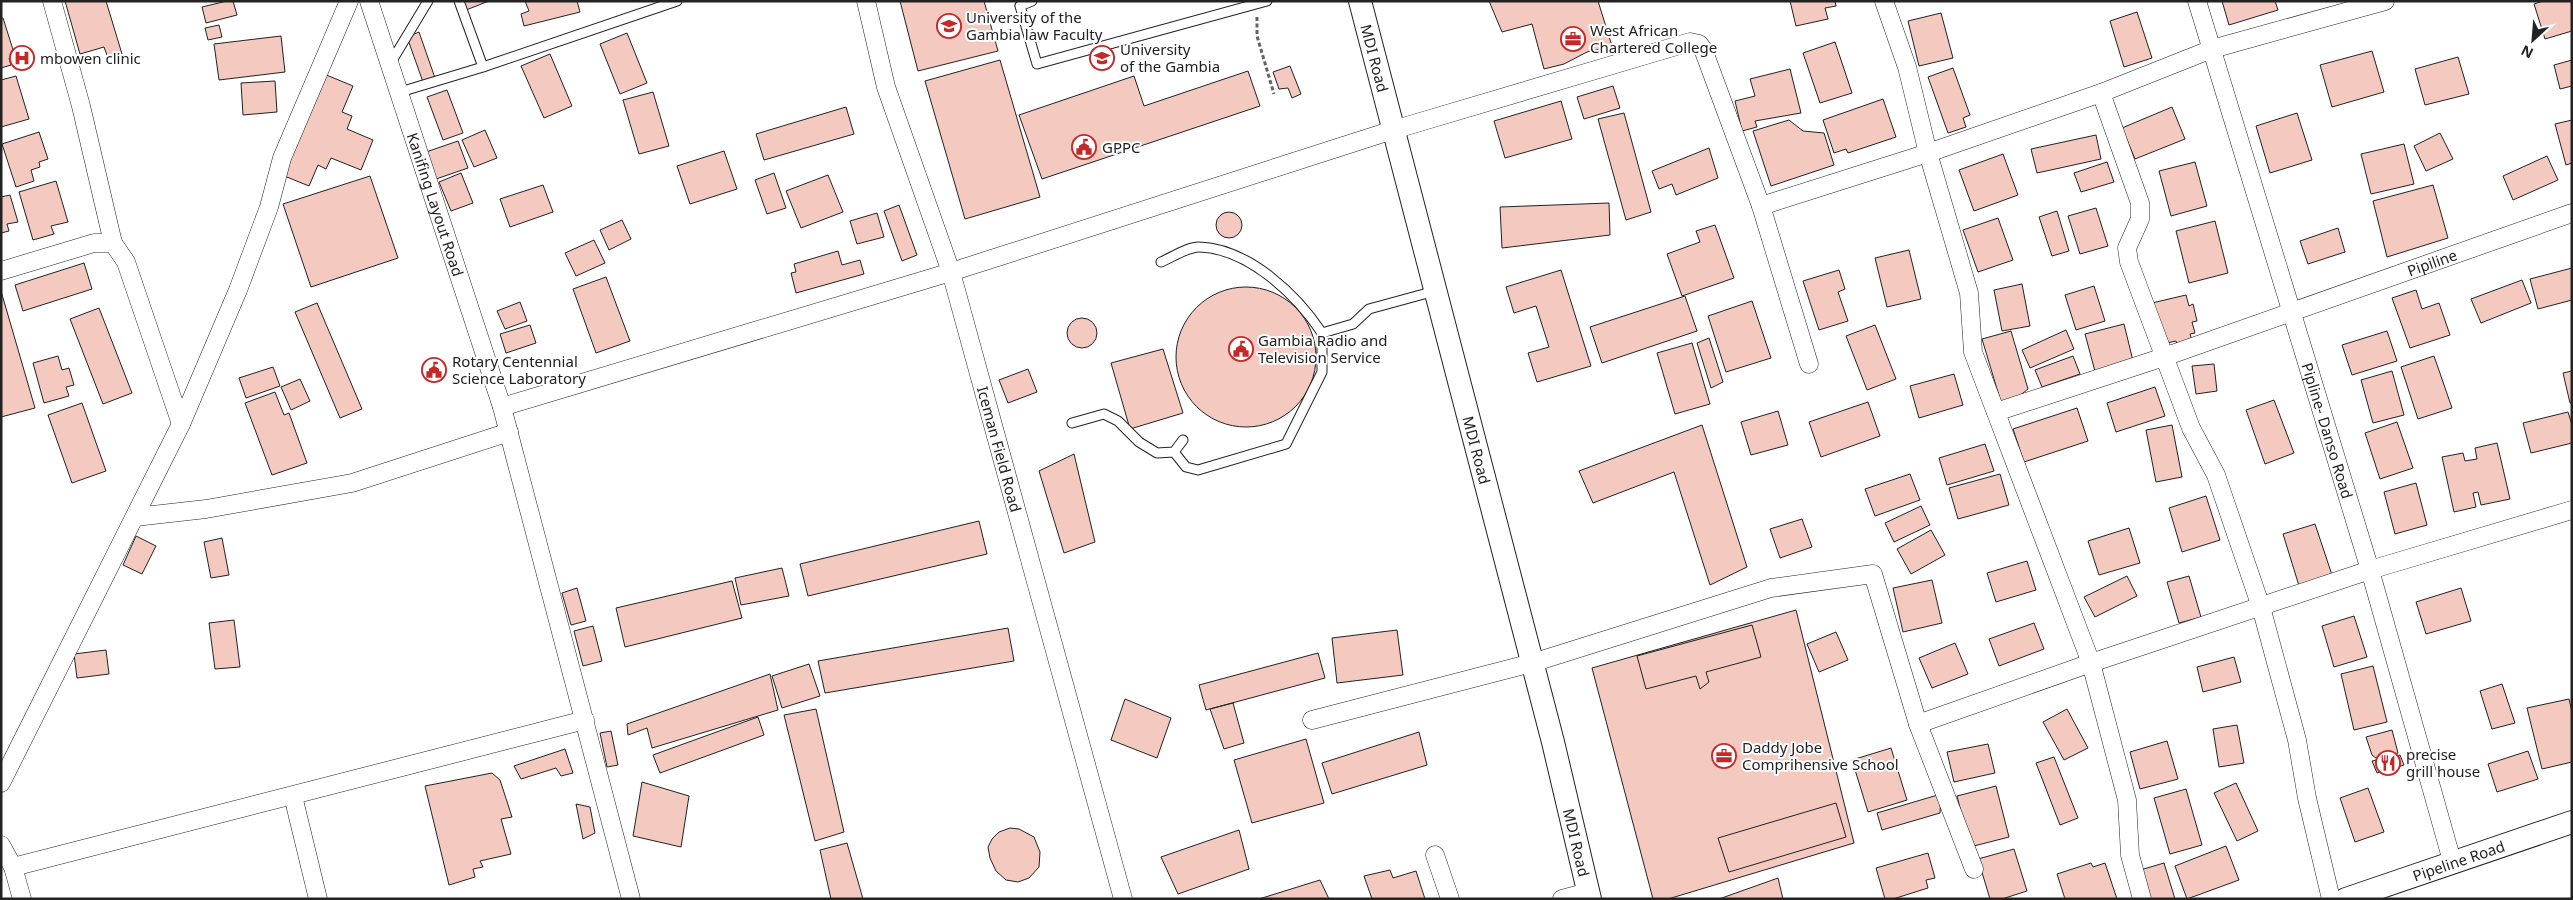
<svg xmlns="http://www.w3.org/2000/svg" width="2573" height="900" viewBox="0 0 2573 900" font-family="'Noto Sans',sans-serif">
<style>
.building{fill:#f3c9c0;stroke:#222}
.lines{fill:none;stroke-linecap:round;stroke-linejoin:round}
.service-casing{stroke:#222;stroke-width:11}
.minor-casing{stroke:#222;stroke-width:19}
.tertiary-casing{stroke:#222;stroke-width:24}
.path{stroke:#646464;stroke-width:3;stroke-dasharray:4 2.5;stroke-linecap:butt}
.service{stroke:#fff;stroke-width:9}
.minor{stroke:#fff;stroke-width:18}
.tertiary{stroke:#fff;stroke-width:22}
.labels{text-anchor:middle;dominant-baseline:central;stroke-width:4;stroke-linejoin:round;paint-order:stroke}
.poi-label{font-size:15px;fill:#222;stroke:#fff;text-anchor:start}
.street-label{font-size:15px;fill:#222;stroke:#fff}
</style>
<rect width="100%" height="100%" fill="#fff"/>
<path class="building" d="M65,1H106L122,54L108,58L104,47L80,54Z
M227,1H233L237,15L206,23L202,7Z
M463,1H489L466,10Z
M525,1H577L580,12L524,26L521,14L529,11Z
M900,1H984L998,51L918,71Z
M1489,1H1598L1612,46L1587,52L1564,64L1544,69L1532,24L1502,32Z
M1790,1H1835L1836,6L1825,8L1828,19L1796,26Z
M2222,1H2275L2278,10L2229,25Z
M2543,1H2572V31L2545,39L2534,4Z
M2137,12L2152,58L2124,67L2110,21Z
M1941,13L1953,58L1919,66L1908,21Z
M1,18H3L15,56L9,58L11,65L1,68Z
M219,25L222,37L208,40L205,28Z
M419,32L435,78L423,82L407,37Z
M627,33L647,83L620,94L600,44Z
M281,36L285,72L219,80L214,44Z
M1835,42L1852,93L1820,103L1803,53Z
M2372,51L2384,92L2332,107L2320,65Z
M550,54L572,106L544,118L521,66Z
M2458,57L2469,94L2425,105L2415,69Z
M1000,60L1040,197L965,219L925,81Z
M2572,60V86L2560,89L2554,65Z
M1290,66L1301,94L1292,98L1288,88L1279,89L1273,72Z
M1953,68L1970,115L1963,118L1966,127L1948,133L1928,77Z
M1790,69L1801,113L1755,121L1757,127L1742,131L1735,101L1755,96L1750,79Z
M1248,71L1260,106L1042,179L1019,115L1134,76L1144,106Z
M324,74L353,86L342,112L352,116L347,129L373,140L361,170L331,158L326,169L318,165L309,186L282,175Z
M16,76L29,119L1,127V80Z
M275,81L277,112L243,115L241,83Z
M1613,86L1620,108L1584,119L1577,97Z
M447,90L463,133L443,140L427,97Z
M653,92L669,146L639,154L623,100Z
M1883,99L1896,137L1848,153L1846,149L1834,153L1823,120Z
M1561,101L1572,139L1505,158L1494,121Z
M846,107L854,134L764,160L756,134Z
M2172,107L2185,139L2135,159L2122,128Z
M1624,113L1651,212L1626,220L1598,119Z
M2297,113L2312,160L2270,173L2256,126Z
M1789,120L1803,131L1824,133L1834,165L1771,186L1753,131Z
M2572,120V163L2566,165L2555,124Z
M485,130L497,158L474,167L462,140Z
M39,132L48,159L39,162L40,167L31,170L34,181L16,187L2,144Z
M2440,133L2453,159L2426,171L2414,146Z
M2096,135L2101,159L2037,173L2031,149Z
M458,141L468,168L436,179L426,152Z
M2404,144L2414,184L2371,194L2361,154Z
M1709,148L1718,178L1676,195L1672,184L1659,189L1652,171Z
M724,151L737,189L690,204L677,166Z
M2003,154L2018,195L1974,211L1959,170Z
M2547,156L2558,180L2513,200L2503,176Z
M2107,162L2114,182L2081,192L2074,173Z
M2195,162L2207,206L2171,216L2159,171Z
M461,173L473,203L451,211L439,182Z
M774,173L786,208L767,214L755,180Z
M828,175L843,212L801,228L786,191Z
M370,176L398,258L311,287L283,204Z
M56,181L68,222L51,226L54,234L33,240L19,192Z
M543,185L553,212L510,227L500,199Z
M2433,185L2448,238L2387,257L2373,201Z
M10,195L18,222L7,224L9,231L1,233V197Z
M1609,203L1610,235L1502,248L1500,207Z
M899,205L917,255L902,261L884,211Z
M2096,208L2108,246L2080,254L2068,216Z
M2057,211L2069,251L2052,256L2039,217Z
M1216 225a13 13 0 1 1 26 0a13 13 0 1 1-26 0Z
M877,213L884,237L857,244L850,221Z
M1998,218L2013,260L1978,272L1963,230Z
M622,220L631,239L609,250L600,230Z
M2215,221L2228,273L2189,283L2176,231Z
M1715,225L1734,278L1682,296L1667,254L1700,242L1696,231Z
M2338,228L2345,252L2308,264L2300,241Z
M594,240L605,263L576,276L565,253Z
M1909,250L1921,299L1887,307L1875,258Z
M838,251L842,265L860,260L864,274L796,293L791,273L796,272L794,264Z
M84,263L92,289L23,311L15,285Z
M2572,268V300L2538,309L2530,279Z
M1561,270L1591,366L1537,382L1528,353L1549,347L1536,306L1514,313L1506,287Z
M1839,270L1845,289L1838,292L1848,321L1819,330L1803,281Z
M606,277L630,341L596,353L573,289Z
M2522,280L2531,303L2481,323L2471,299Z
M2022,284L2030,326L2002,331L1994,290Z
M2094,286L2105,321L2076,330L2065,295Z
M1176 357a70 70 0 1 1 140 0a70 70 0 1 1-140 0Z
M2416,290L2422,309L2439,303L2450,335L2410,348L2392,298Z
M1,291L35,408L1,417Z
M2186,295L2189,306L2193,304L2197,321L2192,322L2195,333L2190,334L2193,343L2178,347L2176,341L2162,344L2152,303Z
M1685,296L1697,331L1602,363L1590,327Z
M1752,301L1771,358L1726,372L1708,316Z
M520,302L527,321L505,329L497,311Z
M317,303L362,409L340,418L295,312Z
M99,308L132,393L103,404L70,319Z
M1067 333a15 15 0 1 1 30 0a15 15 0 1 1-30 0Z
M2124,324L2134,365L2096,375L2085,334Z
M530,325L536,343L506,353L500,334Z
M1875,325L1896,379L1867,390L1846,336Z
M2066,330L2074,349L2030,368L2022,350Z
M2011,331L2028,389L2003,409L1982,339Z
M2387,331L2397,361L2352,375L2342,345Z
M1709,338L1723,382L1711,388L1697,343Z
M1692,343L1710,404L1675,414L1657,353Z
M1163,349L1183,413L1130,429L1111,363Z
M58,356L62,370L69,368L74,385L66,387L69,396L44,403L33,363Z
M2073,356L2080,374L2042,387L2035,370Z
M2434,356L2452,408L2418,419L2401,367Z
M2214,364L2217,391L2196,394L2192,366Z
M273,367L280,386L246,398L239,378Z
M1028,369L1037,392L1008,403L999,380Z
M2392,371L2404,415L2373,423L2361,380Z
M2572,371V403H2570L2563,373Z
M1954,374L1963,405L1919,418L1910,386Z
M300,379L310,401L291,410L281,387Z
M2155,387L2165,416L2116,432L2107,403Z
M275,392L284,415L289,413L307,463L272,475L245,403Z
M2274,400L2294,453L2265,464L2246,410Z
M1868,402L1880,436L1821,457L1809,422Z
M82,403L106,471L72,483L48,415Z
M2077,408L2088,441L2024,462L2013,429Z
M1778,411L1788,445L1751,455L1741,422Z
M2568,412L2572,425V443L2531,453L2523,423Z
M2397,422L2413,468L2380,479L2365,433Z
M1702,425L1747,567L1710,585L1674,472L1593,503L1579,471Z
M2172,425L2182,477L2156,482L2146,430Z
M2497,443L2510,499L2481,505L2478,492L2473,493L2476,507L2454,512L2442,457L2463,453L2465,461L2477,459L2475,448Z
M1985,444L1994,471L1947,485L1939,458Z
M1074,454L1095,542L1064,553L1039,471Z
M1910,474L1920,500L1875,516L1865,489Z
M2000,474L2009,505L1958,519L1949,488Z
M2416,483L2427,525L2395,534L2384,492Z
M2206,496L2220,540L2182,552L2169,508Z
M1921,506L1930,525L1894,542L1885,523Z
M1802,519L1812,547L1780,558L1770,529Z
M979,521L987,554L808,596L800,564Z
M2315,524L2333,578L2300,589L2283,534Z
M2129,528L2140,563L2099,575L2088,541Z
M1931,530L1945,555L1911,574L1897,549Z
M136,536L156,546L142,574L123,565Z
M222,538L229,575L211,578L204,542Z
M2027,561L2036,590L1996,602L1987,573Z
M782,568L789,596L741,605L735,578Z
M2127,576L2137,596L2095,617L2084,597Z
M2189,576L2201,617L2179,623L2167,582Z
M1932,580L1942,623L1903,632L1893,588Z
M732,581L742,618L625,647L616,608Z
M577,588L586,621L571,625L562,593Z
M2461,588L2471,621L2426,634L2416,602Z
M1796,610L1854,843L1668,899H1653L1592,668Z
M2354,616L2367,657L2334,667L2322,626Z
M234,620L240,667L215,669L209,623Z
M2034,623L2044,649L1999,666L1989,639Z
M1752,625L1761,657L1706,672L1709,682L1700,689L1696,676L1646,689L1637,656Z
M593,626L602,661L583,666L574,631Z
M1008,628L1014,661L825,693L818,661Z
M1397,630L1403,675L1337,683L1332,638Z
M1836,632L1848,660L1819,672L1807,644Z
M1955,643L1968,674L1932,688L1919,658Z
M106,650L109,674L77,678L74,654Z
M1318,653L1325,678L1206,710L1199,685Z
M2234,657L2241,682L2203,692L2197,667Z
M809,664L820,696L782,708L772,676Z
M2373,666L2387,722L2354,730L2341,674Z
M770,674L778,710L652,748L647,728L628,735L627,724Z
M2502,684L2515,723L2492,729L2480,691Z
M1125,699L1171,718L1157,758L1111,740Z
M2569,699L2572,712V762L2542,769L2527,708Z
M1233,703L1244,743L1224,749L1210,709Z
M816,709L844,832L815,841L784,715Z
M2067,709L2088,748L2064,760L2043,722Z
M758,717L764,735L660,773L653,755Z
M2237,725L2244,763L2219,767L2213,729Z
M2392,730L2398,753L2384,758H2376L2372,755L2366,737Z
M611,731L618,765L607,767L600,733Z
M1419,732L1427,765L1332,794L1322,763Z
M1306,739L1324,803L1252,823L1234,760Z
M2167,741L2178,779L2140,789L2130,752Z
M1988,744L1995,773L1954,782L1947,752Z
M1891,748L1907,800L1868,812L1852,760Z
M565,749L573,773L561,776L556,768L521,779L514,766Z
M2528,751L2538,779L2497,792L2488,764Z
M2400,755L2404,765L2377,773L2372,761Z
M2054,757L2078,818L2060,825L2036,763Z
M492,773L500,780L512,817L501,819L511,854L480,861L483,867L473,869L475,877L449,885L425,786Z
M642,782L689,796L681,847L633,836Z
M2236,783L2258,831L2237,841L2214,793Z
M1996,786L2009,837L1970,847L1957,796Z
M2368,788L2384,832L2355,842L2340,798Z
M2186,789L2202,845L2170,854L2154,798Z
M1941,794L1940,813L1882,830L1877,813Z
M1836,803L1846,837L1729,872L1718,838Z
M576,804L590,807L595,833L583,839Z
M1010,828L1019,829L1034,837L1040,852L1039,867L1029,878L1018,882L1006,880L996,871L990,858L988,847L992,839L999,832Z
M1239,830L1249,869L1178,894L1161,857Z
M847,843L863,899H831L820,850Z
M2226,846L2239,880L2187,899L2175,866Z
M2014,849L2027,891L2002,899H1990L1978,859Z
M1928,853L1935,878L1926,880L1928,888L1893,899H1885L1876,868Z
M2091,863L2093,867L2105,863L2117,899H2065L2057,874Z
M2164,863L2175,899H2146L2137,871Z
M1390,870L1393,878L1416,871L1425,899H1372L1364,876Z
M1778,878L1783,899H1719Z
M1320,880L1329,899H1259Z"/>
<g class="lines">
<defs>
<path id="service" d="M459,1L483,67
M1032,1L1020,6L1037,64L1267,1
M390,64L428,1
M400,92L483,67L677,1
M1161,262C1171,258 1189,246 1200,247C1249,249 1297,295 1322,333L1353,324L1369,309L1435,291
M1072,423L1104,414L1118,421L1139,442L1157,453L1174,452L1183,440
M1174,452L1186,467L1198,470L1286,444L1322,372V333"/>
<g id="minor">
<path d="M52,1L81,106L113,243"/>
<path id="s1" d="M369,1L502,407L631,899"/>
<path id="s2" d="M866,1L886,87L951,272L1123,899"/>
<path d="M1884,1L1907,67L1928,153L1969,293L1973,352L2091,663L2127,800L2130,855L2142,899"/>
<path id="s3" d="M2197,1L2370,570L2452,861"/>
<path d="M2101,93L2140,203V219L2127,248L2129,262L2191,428L2216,475L2261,607L2297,740L2307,798L2331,899"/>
<path d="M1761,206L1928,153L2101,93L2212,49L2385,1"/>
<path d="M1,271L94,243H113L126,262L181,424"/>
<path d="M502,407L951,272L1393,130L1690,42L1699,44L1703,49L1761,206L1809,364"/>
<path id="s4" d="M1996,412L2164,357L2572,213"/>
<path d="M135,517L206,509L352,483L509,432"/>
<path d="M1312,720L1532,663L1771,588L1873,574L1918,724L1974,869"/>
<path d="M1918,724L2091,663L2370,570L2572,510"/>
<path d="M1,783L181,424L238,290L269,207L282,158L349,1"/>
<path d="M293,796L318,899"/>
<path d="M1,845L13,867L22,899"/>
<path d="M1435,855L1450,899"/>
<path d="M13,867L585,720"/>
<path d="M1562,899L1588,892"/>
</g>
<g id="tertiary">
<path id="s5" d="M1360,1L1553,742L1590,899"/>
<path id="s6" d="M2346,899L2572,822"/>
</g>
</defs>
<use href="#service" class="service-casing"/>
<use href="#minor" class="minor-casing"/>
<use href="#tertiary" class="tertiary-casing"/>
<path class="path" d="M1257,17V36L1274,94"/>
<use href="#service" class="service"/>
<use href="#minor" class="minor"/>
<use href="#tertiary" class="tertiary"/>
</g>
<defs>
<symbol id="university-ring" viewBox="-11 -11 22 22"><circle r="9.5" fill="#fff" stroke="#c62828" stroke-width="1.5"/><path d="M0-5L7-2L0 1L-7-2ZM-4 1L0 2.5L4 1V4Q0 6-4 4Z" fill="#c62828"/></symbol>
<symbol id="office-ring" viewBox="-11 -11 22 22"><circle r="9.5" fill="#fff" stroke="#c62828" stroke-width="1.5"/><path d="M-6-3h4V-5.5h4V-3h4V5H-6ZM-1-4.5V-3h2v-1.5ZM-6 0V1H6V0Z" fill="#c62828"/></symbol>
<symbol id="hospital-ring" viewBox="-11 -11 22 22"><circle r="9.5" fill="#fff" stroke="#c62828" stroke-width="1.5"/><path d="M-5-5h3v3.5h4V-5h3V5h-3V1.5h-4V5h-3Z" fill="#c62828"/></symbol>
<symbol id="civic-ring" viewBox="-11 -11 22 22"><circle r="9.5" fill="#fff" stroke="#c62828" stroke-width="1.5"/><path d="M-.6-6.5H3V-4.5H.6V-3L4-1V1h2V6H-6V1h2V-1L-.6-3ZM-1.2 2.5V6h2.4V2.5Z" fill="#c62828"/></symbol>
<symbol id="restaurant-ring" viewBox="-11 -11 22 22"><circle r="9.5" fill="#fff" stroke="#c62828" stroke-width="1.5"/><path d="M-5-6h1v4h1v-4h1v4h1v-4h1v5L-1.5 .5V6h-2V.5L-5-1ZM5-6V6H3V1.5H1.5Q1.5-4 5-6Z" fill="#c62828"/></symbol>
</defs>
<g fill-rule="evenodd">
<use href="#university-ring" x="935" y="12" width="28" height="28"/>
<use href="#office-ring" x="1559" y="25" width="28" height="28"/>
<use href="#hospital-ring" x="8" y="44" width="28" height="28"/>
<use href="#university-ring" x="1088" y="44" width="28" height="28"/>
<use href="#civic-ring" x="1070" y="133" width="28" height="28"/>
<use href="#civic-ring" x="1227" y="335" width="28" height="28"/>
<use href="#civic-ring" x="420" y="356" width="28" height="28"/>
<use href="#office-ring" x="1710" y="742" width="28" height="28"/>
<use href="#restaurant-ring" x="2374" y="749" width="28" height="28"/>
</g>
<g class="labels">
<g class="poi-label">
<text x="966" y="17">University of the<tspan x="966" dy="17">Gambia law Faculty</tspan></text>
<text x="1590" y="30">West African<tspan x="1590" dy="17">Chartered College</tspan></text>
<text x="1120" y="49">University<tspan x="1120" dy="17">of the Gambia</tspan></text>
<text x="40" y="58">mbowen clinic</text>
<text x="1102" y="147">GPPC</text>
<text x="1258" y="340">Gambia Radio and<tspan x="1258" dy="17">Television Service</tspan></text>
<text x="452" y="361">Rotary Centennial<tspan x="452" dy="17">Science Laboratory</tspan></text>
<text x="1742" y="747">Daddy Jobe<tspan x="1742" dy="17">Comprihensive School</tspan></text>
<text x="2406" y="754">precise<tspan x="2406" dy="17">grill house</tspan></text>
</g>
<g class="street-label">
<text stroke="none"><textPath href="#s5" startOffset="59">MDI Road</textPath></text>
<text stroke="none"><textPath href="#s1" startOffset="214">Kanifing Layout Road</textPath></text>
<text stroke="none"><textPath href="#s4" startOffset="461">Pipiline</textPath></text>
<text stroke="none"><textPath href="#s3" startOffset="449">Pipline- Danso Road</textPath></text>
<text stroke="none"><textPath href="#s2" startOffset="468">Iceman Field Road</textPath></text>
<text stroke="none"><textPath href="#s5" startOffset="464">MDI Road</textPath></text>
<text stroke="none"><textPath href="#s5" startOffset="869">MDI Road</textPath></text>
<text stroke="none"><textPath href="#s6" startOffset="119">Pipeline Road</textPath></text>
</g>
</g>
<rect width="2573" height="900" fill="none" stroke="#222222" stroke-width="5"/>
<g transform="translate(2533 40) rotate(206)" stroke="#ffffff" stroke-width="4" paint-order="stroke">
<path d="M0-4L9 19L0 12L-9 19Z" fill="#222222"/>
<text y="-8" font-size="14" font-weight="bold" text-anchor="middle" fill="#222222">N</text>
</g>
</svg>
